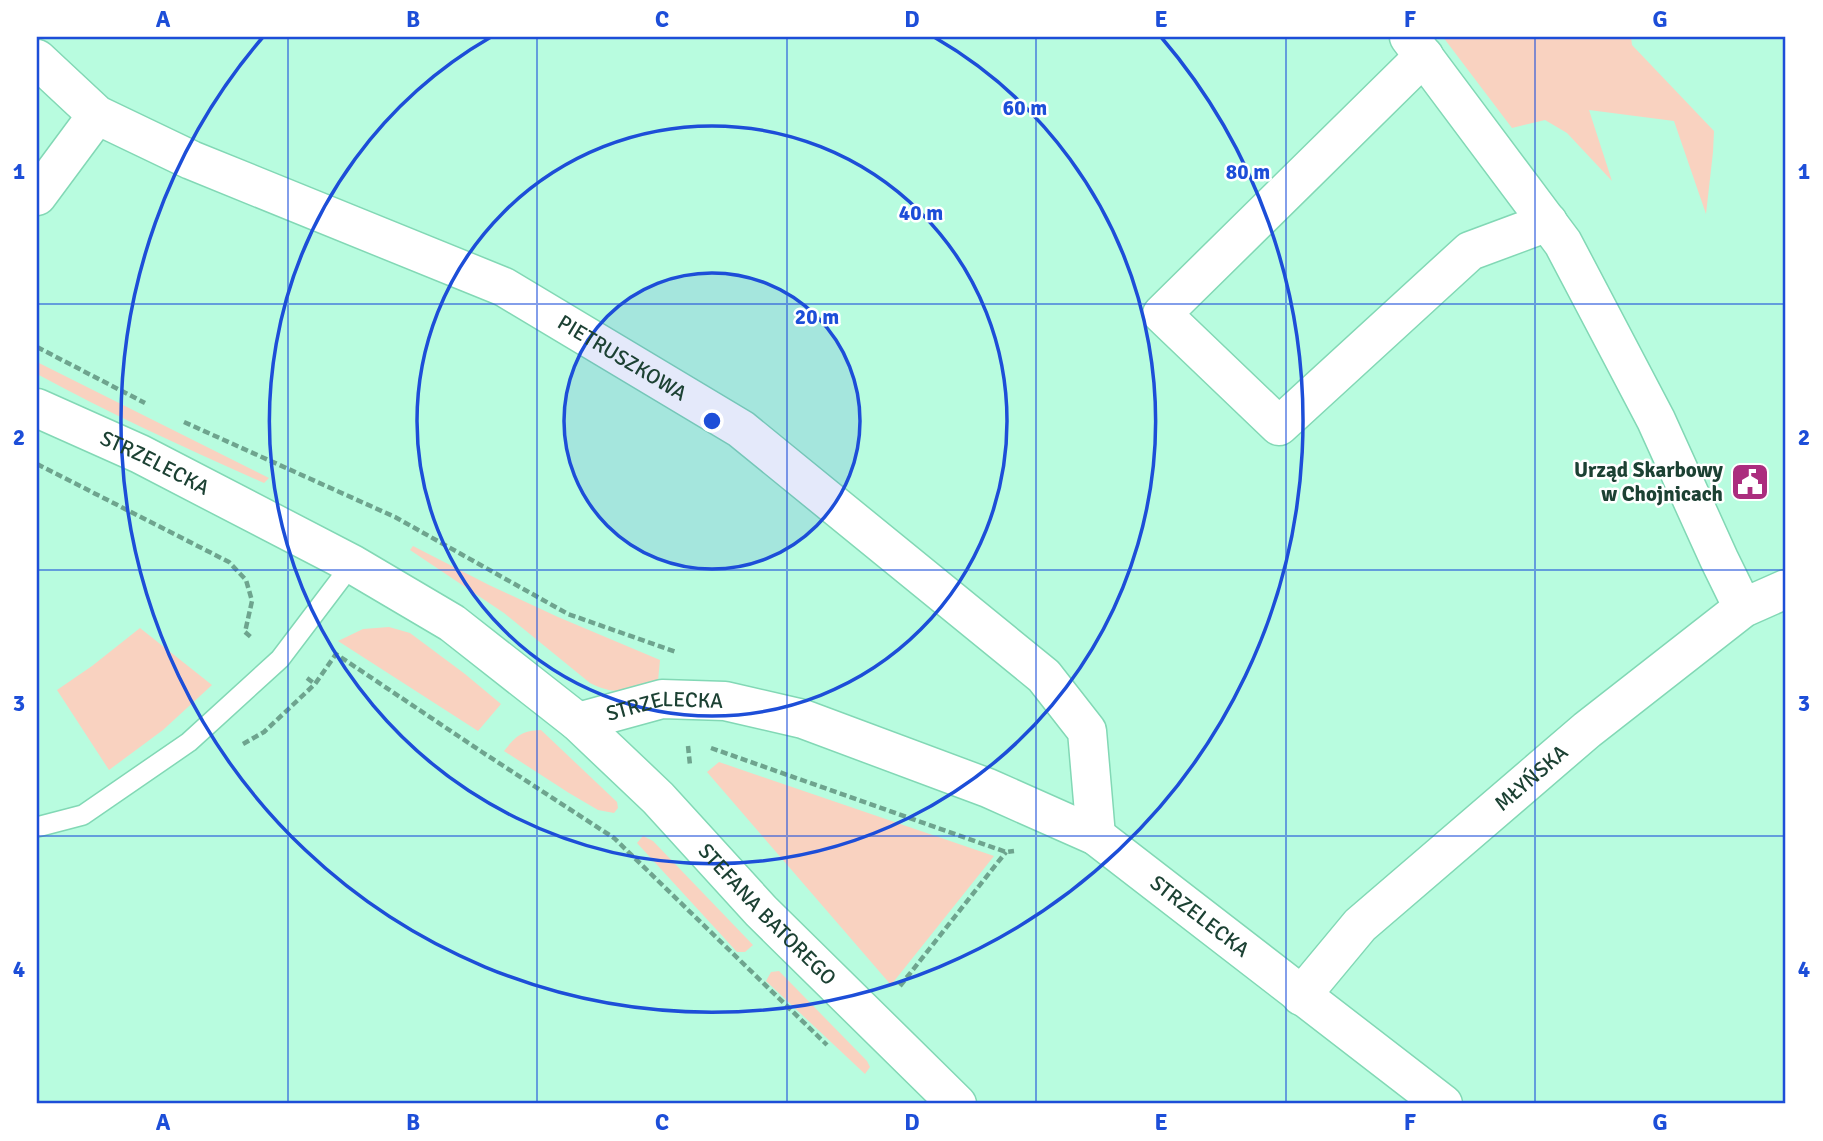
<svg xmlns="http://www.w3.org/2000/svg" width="1823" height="1141" viewBox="0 0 1823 1141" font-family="Signika,sans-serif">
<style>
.green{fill:#f9d2c0}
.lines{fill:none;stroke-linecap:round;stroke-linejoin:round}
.service-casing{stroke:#82d8b5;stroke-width:22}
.minor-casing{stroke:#82d8b5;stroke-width:41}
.tertiary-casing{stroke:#82d8b5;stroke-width:41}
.path{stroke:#6ea48e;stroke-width:4.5;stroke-dasharray:7 3.5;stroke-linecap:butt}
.service{stroke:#fff;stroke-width:19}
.minor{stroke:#fff;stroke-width:38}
.tertiary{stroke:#fff;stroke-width:38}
.grid{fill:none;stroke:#1d4ed8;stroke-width:2;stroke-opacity:0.55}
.ring{fill:none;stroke:#1d4ed8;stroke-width:3.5}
.labels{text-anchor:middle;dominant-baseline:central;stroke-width:5;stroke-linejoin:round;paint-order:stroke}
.street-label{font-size:21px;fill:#1c4133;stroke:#fff}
.poi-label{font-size:21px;font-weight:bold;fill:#1c4133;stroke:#fff;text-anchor:end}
.centre{fill:#1d4ed8;stroke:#fff;stroke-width:3.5}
.ring-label{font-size:21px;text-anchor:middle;font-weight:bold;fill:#1d4ed8;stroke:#fff;stroke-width:5;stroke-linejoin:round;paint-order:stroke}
.neatline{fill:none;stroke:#1d4ed8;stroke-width:2.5}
.grid-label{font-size:23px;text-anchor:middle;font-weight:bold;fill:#1d4ed8}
</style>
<rect width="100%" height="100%" fill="#b8fcdf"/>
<path class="green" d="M1443,37H1631L1632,45L1714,131L1713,152L1706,214L1674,121L1589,110L1612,181L1567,133L1545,120L1512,128Z
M37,362L269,478L264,483C187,449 111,414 37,374Z
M413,546L489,585L558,617L660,660L658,681C629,690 618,697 590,683L504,613L410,550Z
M389,627L410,633L465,674L501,704L478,731L338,641L363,629Z
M140,628L212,685L163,730L109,770L57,690L92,666Z
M541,730L617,802L618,808L614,813L598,810L569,793L504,751C516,736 521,731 541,730Z
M719,762L994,856L891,985L707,772Z
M643,836L653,841L753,945L745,952H737L637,843Z
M779,971L867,1061L870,1067L865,1074L766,981L771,972Z"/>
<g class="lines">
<defs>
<path id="service" d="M37,827L83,815L189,742L280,659L352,564"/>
<g id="minor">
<path d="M1409,37L1563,243L1656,420L1719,559L1743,608"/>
<path d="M1424,56L1162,314L1279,426L1470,251L1548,222"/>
<path id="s1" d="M37,59L97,115L191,160L504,287L741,429L1044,676L1087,731L1096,836"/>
<path d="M37,196L97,115"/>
<path id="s2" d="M578,722L662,699L725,701L803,719L988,788L1096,836L1443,1104"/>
<path id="s3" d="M1301,996L1360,925L1587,730L1743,608L1786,589"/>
</g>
<g id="tertiary">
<path id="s4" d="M37,408L140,454L352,564L452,623L578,722L658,798L761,911L957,1104"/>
</g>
</defs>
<use href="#service" class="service-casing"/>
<use href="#minor" class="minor-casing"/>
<use href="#tertiary" class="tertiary-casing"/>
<path class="path" d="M37,347L145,403
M184,422L395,517L568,614L676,652
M37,464L229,562L246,580L252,601L245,632L252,638
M307,678L315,684L336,654L482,752L614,838L827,1045
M243,744L264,732L315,684
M688,746L690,765
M711,748L1006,852L1014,851
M900,986L1006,852"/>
<use href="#service" class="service"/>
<use href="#minor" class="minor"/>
<use href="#tertiary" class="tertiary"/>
</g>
<path class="grid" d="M288,37V1104M537,37V1104M787,37V1104M1036,37V1104M1286,37V1104M1535,37V1104M37,304H1786M37,570H1786M37,836H1786"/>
<circle cx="712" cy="421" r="148" fill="#1d4ed8" fill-opacity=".12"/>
<g class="ring">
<circle cx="712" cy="421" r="148"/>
<circle cx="712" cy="421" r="295"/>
<path d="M934 37A443 443 0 1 1 491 37"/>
<path d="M1161 37A591 591 0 1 1 263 37"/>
</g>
<defs>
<symbol id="civic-square" viewBox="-11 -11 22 22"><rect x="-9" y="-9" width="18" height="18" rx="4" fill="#ab2d7e" stroke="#fff"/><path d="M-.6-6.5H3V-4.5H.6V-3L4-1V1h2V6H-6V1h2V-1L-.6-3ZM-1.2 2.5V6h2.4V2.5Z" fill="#fff"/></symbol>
</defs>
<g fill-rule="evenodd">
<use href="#civic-square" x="1728" y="460" width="44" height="44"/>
</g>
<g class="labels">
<g class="street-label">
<text stroke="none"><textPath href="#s1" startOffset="662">PIETRUSZKOWA</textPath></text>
<text stroke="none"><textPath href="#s4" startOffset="130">STRZELECKA</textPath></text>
<text stroke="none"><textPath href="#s2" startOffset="89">STRZELECKA</textPath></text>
<text stroke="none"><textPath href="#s3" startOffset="318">MŁYŃSKA</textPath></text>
<text stroke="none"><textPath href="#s4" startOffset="898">STEFANA BATOREGO</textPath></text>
<text stroke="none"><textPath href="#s2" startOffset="677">STRZELECKA</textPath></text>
</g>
<g class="poi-label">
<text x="1723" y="470">Urząd Skarbowy<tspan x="1723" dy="24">w Chojnicach</tspan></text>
</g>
</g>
<circle cx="712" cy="421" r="10" class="centre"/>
<g class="ring-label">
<text x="1025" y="115">60 m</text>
<text x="1248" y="179">80 m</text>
<text x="921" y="220">40 m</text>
<text x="817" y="324">20 m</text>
</g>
<rect width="1823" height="1141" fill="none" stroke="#ffffff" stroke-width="77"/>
<rect x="38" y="38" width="1746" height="1064" class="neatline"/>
<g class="grid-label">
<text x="163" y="27">A</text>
<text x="413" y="27">B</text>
<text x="662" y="27">C</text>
<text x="912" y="27">D</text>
<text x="1161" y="27">E</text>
<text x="1410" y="27">F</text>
<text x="1660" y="27">G</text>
<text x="19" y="179">1</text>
<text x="1804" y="179">1</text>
<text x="19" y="445">2</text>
<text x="1804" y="445">2</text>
<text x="19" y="711">3</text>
<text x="1804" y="711">3</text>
<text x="19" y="977">4</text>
<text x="1804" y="977">4</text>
<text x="163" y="1130">A</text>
<text x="413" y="1130">B</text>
<text x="662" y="1130">C</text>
<text x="912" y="1130">D</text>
<text x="1161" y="1130">E</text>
<text x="1410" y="1130">F</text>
<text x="1660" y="1130">G</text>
</g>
</svg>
